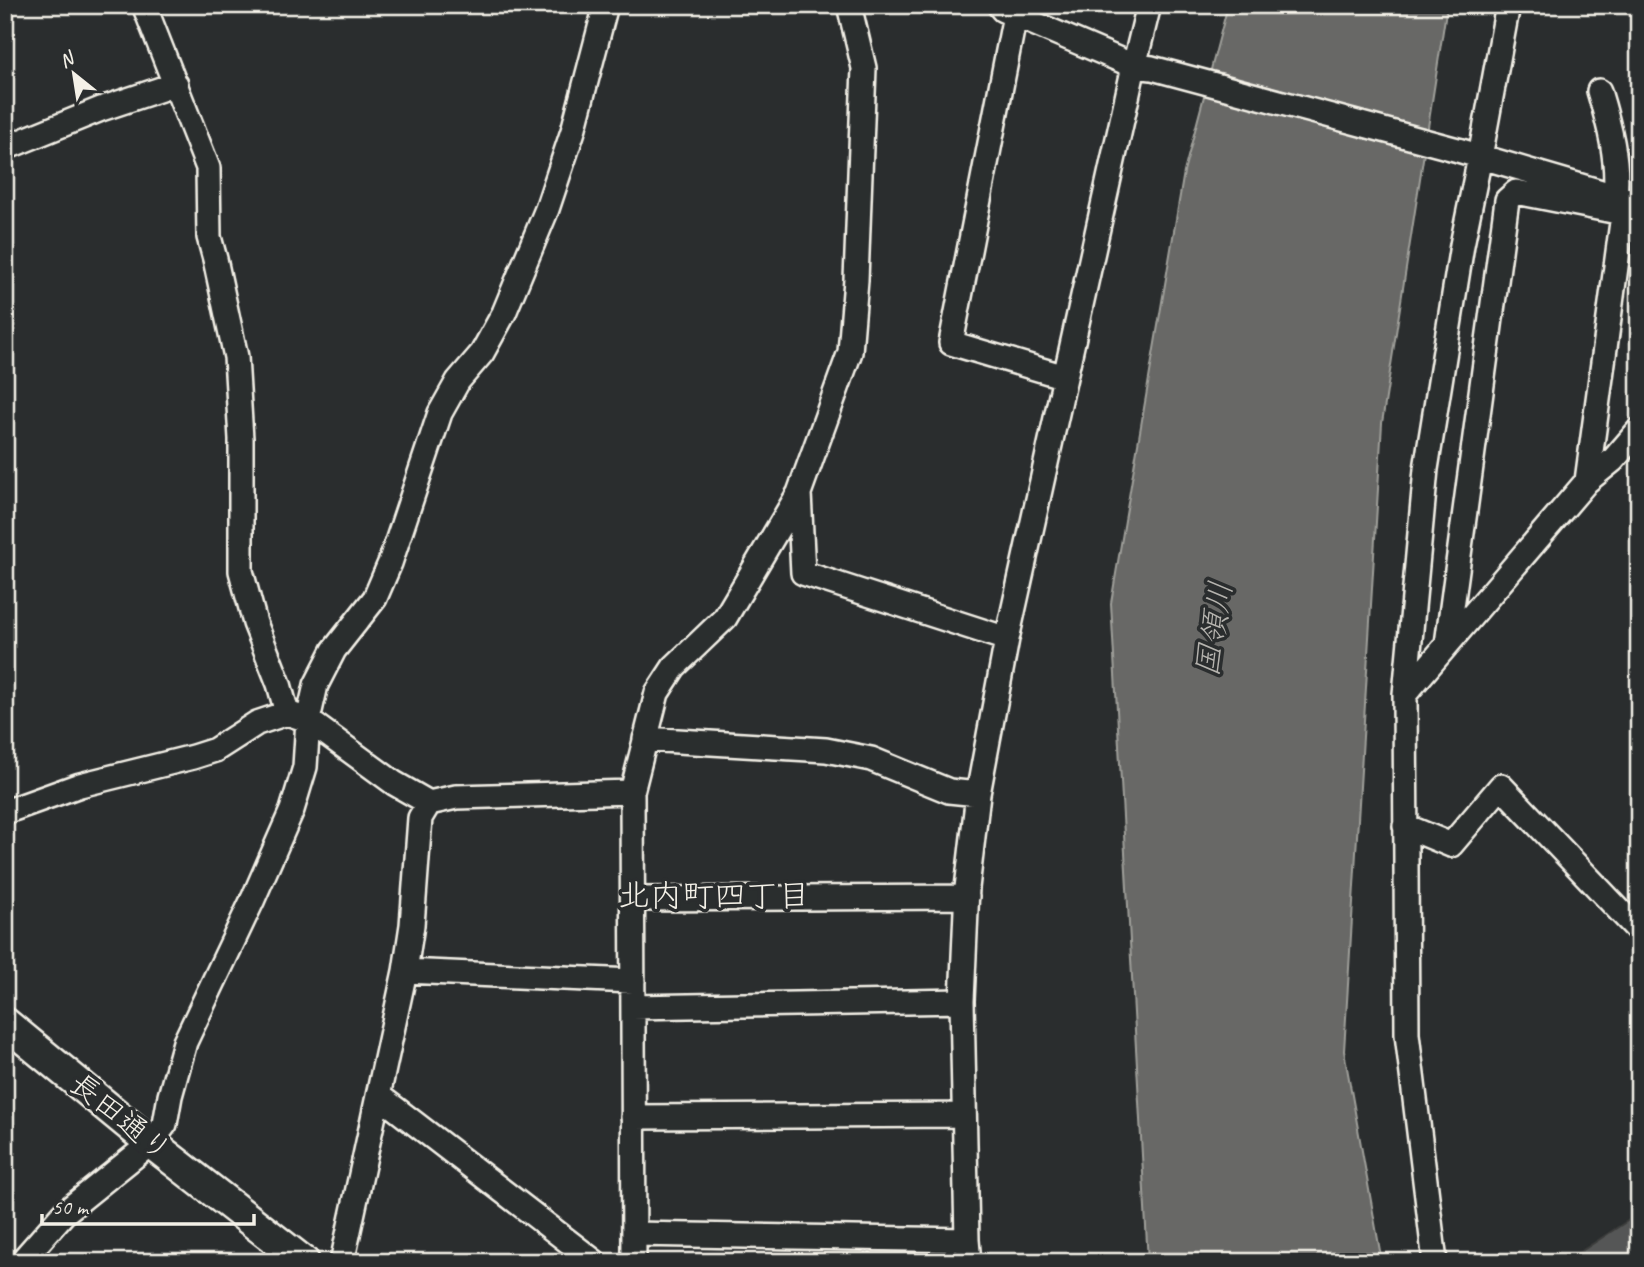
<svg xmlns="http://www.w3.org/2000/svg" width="1644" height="1267" viewBox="0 0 1644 1267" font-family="Caveat,'Klee One',sans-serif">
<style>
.water{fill:#676866;stroke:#9f9f9a;stroke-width:2}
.building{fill:#555756;stroke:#3c3d3c;stroke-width:2}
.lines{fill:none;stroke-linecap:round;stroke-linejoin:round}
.minor-casing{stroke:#f4f1e8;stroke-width:28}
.tertiary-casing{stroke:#f4f1e8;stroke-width:35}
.minor{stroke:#2a2d2e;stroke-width:23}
.tertiary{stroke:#2a2d2e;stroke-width:30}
.labels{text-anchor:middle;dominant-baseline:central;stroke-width:7;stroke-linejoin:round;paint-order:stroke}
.street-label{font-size:30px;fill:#f4f1e8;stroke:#2a2d2e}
.water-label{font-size:32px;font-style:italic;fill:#b5b3ae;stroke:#2a2d2e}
.neighbourhood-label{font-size:32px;fill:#f4f1e8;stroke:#2a2d2e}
</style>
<rect width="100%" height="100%" fill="#2a2d2e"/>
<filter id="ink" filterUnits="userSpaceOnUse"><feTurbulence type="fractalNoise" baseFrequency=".0143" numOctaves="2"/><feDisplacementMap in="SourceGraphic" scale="14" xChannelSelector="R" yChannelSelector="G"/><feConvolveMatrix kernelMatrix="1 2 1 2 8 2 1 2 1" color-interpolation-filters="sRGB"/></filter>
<g filter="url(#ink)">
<path class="water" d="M1228,5H1447L1382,423L1344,1051L1382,1262H1148L1111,603L1184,172Z"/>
<path class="building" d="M1638,1214L1639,1262H1565Z"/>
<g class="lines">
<defs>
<path id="minor" d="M144,5L208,168L209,237L215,259L236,357L241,439V571L255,623L279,684L287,713
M999,5L1003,10L1134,66L1152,68L1458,150L1639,203
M1015,15L951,343L1065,377
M1599,91C1609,124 1619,161 1615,196
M5,148L101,109L176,84
M1587,481L1613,460L1639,430
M799,493L803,573L1007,639
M1447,644L1507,200L1516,192L1623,213
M1405,694L1587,481L1625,200
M645,739L826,750L871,759L949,791L978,794
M5,812L80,785L193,757L215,750L257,723L287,713L308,720L394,783L429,803
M1405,826L1451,845L1501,786L1639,931
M633,899L967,897
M405,971L633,981
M633,1007L962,1001
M378,1095L595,1262
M633,1117L964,1115
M634,1234L967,1240
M21,1262L64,1213L151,1143L165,1124L170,1096L185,1042L253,899L292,810L305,767L308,720L316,685L334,650L375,598L390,563L440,413L458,381L482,353L504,313L547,209L573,131L606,5
M341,1262L343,1258L405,971L412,925L420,818L429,803L456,797L632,792
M634,1262L632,792L657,693L674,667L725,618L799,493L850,352L856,280L864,68L849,5
M969,1262L967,1240L962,1001L967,888L978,794L1007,639L1134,66L1149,5
M1435,1262L1407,1034L1405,694L1426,469L1462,245L1480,157L1508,5"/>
<path id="tertiary" d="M5,1023L151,1143L304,1262"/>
</defs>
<use href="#minor" class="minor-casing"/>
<use href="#tertiary" class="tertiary-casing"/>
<use href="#minor" class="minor"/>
<use href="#tertiary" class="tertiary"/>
</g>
</g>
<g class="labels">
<g class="street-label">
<text transform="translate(121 1117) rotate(39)">長田通り</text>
</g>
<g class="water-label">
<text transform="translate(1214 629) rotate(-81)">国領川</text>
</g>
<g class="neighbourhood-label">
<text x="714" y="895">北内町四丁目</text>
</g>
</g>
<rect width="1644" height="1267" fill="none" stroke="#2a2d2e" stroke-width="28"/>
<rect x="14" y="14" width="1616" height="1239" fill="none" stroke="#f4f1e8" stroke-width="2.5" filter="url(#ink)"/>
<g transform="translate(74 74) rotate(330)" stroke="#2a2d2e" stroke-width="5" paint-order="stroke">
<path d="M0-5L12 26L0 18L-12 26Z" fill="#f4f1e8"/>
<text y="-10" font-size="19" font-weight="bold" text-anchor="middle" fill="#f4f1e8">N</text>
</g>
<path d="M42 1214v10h212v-10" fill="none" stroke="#f4f1e8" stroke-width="3.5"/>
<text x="52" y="1214" font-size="21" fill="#f4f1e8" stroke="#2a2d2e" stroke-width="5" paint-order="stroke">50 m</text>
</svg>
